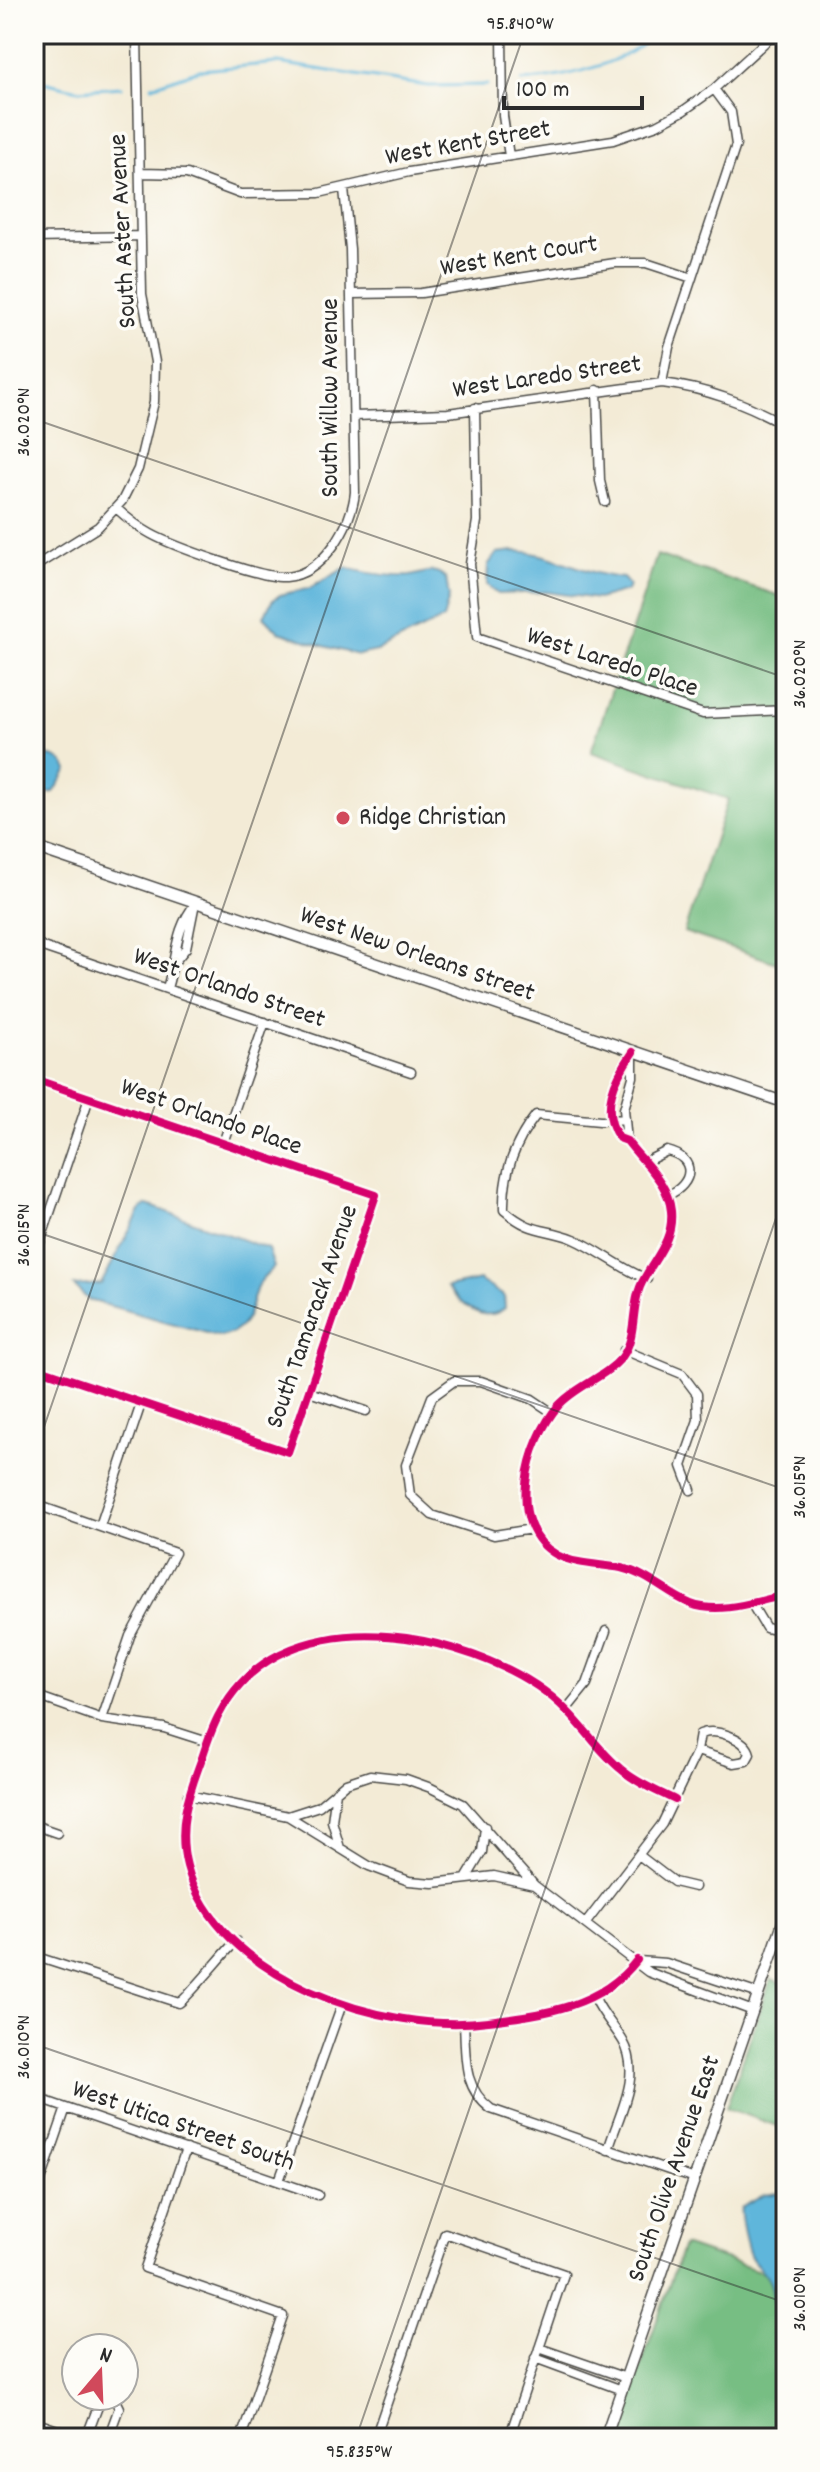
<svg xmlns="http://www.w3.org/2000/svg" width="820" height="2472" viewBox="0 0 820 2472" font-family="Dekko,sans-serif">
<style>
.forest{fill:#77be83;stroke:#517457;stroke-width:2}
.water{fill:#5eb6db;stroke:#447083;stroke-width:2}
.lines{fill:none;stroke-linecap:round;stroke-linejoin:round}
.stream{stroke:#5eb6db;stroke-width:3}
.minor-casing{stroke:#494845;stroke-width:11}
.tertiary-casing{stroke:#494845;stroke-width:13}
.minor{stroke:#fff;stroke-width:8}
.tertiary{stroke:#fff;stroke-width:10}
.cycleway-casing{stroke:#fdfcf7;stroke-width:13}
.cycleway{stroke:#d6006c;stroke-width:8}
.ticks{fill:none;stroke:#2b2b2b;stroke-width:2;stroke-opacity:0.45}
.poi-dot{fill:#d1495b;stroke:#fdfcf7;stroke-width:3}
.labels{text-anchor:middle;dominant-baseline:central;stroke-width:7;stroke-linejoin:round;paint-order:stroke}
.street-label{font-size:26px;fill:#2b2b2b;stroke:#fdfcf7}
.poi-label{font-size:26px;fill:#2b2b2b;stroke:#fdfcf7;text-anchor:start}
.neatline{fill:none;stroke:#2b2b2b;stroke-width:3}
.ticks-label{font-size:20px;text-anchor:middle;fill:#2b2b2b}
</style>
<rect width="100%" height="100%" fill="#fdfcf7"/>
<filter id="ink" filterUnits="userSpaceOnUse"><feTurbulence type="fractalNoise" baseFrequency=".0125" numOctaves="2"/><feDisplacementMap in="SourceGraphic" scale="16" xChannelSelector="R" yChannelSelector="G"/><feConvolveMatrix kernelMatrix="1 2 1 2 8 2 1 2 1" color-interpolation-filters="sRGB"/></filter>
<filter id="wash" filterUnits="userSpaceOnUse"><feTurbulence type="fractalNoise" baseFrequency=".006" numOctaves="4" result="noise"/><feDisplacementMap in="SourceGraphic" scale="32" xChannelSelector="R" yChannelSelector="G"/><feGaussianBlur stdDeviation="1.8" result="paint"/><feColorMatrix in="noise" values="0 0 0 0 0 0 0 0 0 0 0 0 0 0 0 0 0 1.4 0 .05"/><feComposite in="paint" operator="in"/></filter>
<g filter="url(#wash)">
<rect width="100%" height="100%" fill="#f3ebd6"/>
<path class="forest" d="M657,555L786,598V966L684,932L728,799L591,752Z
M771,1979L786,1984V2129L726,2108Z
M683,2245L786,2280V2438H616Z"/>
<path class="water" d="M514,551C553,552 584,575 623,578L629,585L627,591L598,599L546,592L498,594L487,585L488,565L497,553Z
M347,567C357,573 398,577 410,576C425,574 433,566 446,578L449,597L443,619L377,651L358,655L324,646L279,632L264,616L272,601L280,595L310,588Z
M34,754C48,755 62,755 68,770L54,792L34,794Z
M148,1205L268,1249L274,1267C269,1273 260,1280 257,1287C248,1312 250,1329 221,1337L89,1300L74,1286L101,1284L141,1209Z
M479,1280L504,1296L505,1308C484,1325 460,1304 447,1287Z
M779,2193L786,2201V2331C771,2312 777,2303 770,2283C766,2272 756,2266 751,2257C747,2250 739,2215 741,2208L764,2195Z"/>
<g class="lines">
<path class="stream" d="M522,81C569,77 620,66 656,34
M43,82L79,90L122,87
M152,86L200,70L278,63L428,86L487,85"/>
</g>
</g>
<g filter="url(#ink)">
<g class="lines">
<defs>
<path id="minor" d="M502,34L503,116L509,156
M140,173L187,174L240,194L319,193L409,172L613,140L657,125L683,111L714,89L774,34
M34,238L141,236
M351,294L421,293L615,263H646L692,278
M662,383L669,347L736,145L731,112L714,89
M597,390L600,481L605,502
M475,408L477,521L470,564L477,637L703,714L786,710
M354,416L448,413L662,383C704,388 750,404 786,426
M116,508C127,518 138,527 151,534C173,546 263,579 286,577C323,574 352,526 355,492L350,249L344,189
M34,567L98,527L122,501L138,469L154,402L155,362L142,294L137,34
M34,944L411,1072
M176,960L186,948L195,903
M167,988C177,957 174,929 196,903
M633,1052C615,1078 599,1109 619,1138L627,1141C643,1163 668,1181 671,1211C674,1243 651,1261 640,1287C631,1309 637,1337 622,1357C606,1377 576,1386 559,1405C527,1441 504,1526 557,1555C577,1565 600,1564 621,1568C649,1574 666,1594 691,1604C720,1615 757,1601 786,1595
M34,1079L376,1195L288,1452L34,1367
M624,1119L600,1121L536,1115C514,1143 503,1175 504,1210C533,1235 544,1227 574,1239C599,1250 621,1269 647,1279
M627,1141L624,1109L633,1077V1052
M223,1143L265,1022
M645,1162L667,1151C697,1158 694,1184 668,1195
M34,1260L89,1098
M624,1350L682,1374L697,1394L698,1420L682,1466L691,1490
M309,1392L366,1411
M34,1504L175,1553L130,1636L102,1719
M100,1526L141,1404
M532,1529L494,1535L432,1515L410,1495L406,1465L432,1397L454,1381H481L532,1399L553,1413
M751,1603L766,1628L786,1632
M34,1695L102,1719L164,1728L208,1742
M566,1710L587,1684L606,1631
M336,1791L332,1821L340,1848
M188,1795L288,1816L369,1866L409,1881L433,1883L494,1876L534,1885
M288,1816L319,1806L346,1783L370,1775L406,1779L431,1788L463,1804L534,1885L648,1972L753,2011
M34,1825L57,1833
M640,1856L674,1882L695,1887
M467,1877L482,1852L485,1827
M586,1923L662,1824L697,1751L700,1734C715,1728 746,1738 750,1754L746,1761L734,1763L697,1751
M34,1956L179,2003C186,2000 226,1951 236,1941
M637,1960C601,2007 544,2014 488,2021C385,2035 217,1979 187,1866C177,1827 188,1795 202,1758C207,1743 212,1727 220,1713C266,1627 373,1624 455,1649C495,1661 538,1681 567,1711C586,1730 601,1753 622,1770C637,1783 657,1791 675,1800
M638,1961L666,1963L759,1994
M595,1998C602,2014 614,2026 623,2041C643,2076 618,2115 608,2150
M464,2023C466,2057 462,2087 491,2109L695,2179
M34,2097L318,2195
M186,2149L145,2268L283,2316L241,2438
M279,2181L342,2004
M34,2201L66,2108
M539,2348L626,2378
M535,2358L622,2390
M34,2422L81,2438
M86,2438L102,2396
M108,2438L119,2408L113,2396
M375,2438L445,2233L564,2274L509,2438"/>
<path id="tertiary" d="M34,847L786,1103
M605,2438L786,1914"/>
</defs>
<use href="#minor" class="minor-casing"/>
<use href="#tertiary" class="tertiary-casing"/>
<use href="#minor" class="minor"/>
<use href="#tertiary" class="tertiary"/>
<defs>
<path id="cycleway" d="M633,1052C615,1078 599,1109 619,1138L627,1141C643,1163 668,1181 671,1211C674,1243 651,1261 640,1287C631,1309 637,1337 622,1357C606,1377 576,1386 559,1405C527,1441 504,1526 557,1555C577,1565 600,1564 621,1568C649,1574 666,1594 691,1604C720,1615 757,1601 786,1595
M34,1079L376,1195L288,1452L34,1367
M637,1960C601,2007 544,2014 488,2021C385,2035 217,1979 187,1866C177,1827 188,1795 202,1758C207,1743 212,1727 220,1713C266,1627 373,1624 455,1649C495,1661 538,1681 567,1711C586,1730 601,1753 622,1770C637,1783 657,1791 675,1800"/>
</defs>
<use href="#cycleway" class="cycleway-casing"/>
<use href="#cycleway" class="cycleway"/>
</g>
</g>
<path class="ticks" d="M34,419L786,678M34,1231L786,1490M34,1456L524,34M34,2044L786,2303M356,2438L786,1189"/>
<circle class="poi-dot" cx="343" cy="818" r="8"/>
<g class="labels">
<g class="street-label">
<text transform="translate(468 144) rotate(-10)">West Kent Street</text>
<text transform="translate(124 231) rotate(-93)">South Aster Avenue</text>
<text transform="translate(519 257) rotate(-9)">West Kent Court</text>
<text transform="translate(547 378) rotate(-8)">West Laredo Street</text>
<text transform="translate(331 398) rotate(-90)">South Willow Avenue</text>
<text transform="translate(612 663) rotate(18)">West Laredo Place</text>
<text transform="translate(417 955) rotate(19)">West New Orleans Street</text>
<text transform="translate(229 989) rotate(19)">West Orlando Street</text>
<text transform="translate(211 1118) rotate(19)">West Orlando Place</text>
<text transform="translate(313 1317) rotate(-71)">South Tamarack Avenue</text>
<text transform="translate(183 2127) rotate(19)">West Utica Street South</text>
<text transform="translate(675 2169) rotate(-71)">South Olive Avenue East</text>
</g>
<g class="poi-label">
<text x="359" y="818">Ridge Christian</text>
</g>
</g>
<rect width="820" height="2472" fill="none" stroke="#fdfcf7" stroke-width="88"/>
<g transform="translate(100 2372) rotate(19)"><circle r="38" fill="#fdfcf7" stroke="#a9a8a5" stroke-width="2"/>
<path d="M0-6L14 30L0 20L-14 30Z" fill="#d1495b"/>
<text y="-12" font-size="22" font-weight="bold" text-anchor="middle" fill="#2b2b2b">N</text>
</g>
<path d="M504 96v12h138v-12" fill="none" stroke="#2b2b2b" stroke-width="4"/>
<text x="516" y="96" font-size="24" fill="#2b2b2b" stroke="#fdfcf7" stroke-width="6" paint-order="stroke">100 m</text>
<rect x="44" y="44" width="732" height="2384" class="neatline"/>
<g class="ticks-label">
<text x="520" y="29">95.840°W</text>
<text transform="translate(22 422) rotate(-90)" y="7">36.020°N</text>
<text transform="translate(798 674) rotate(-90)" y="7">36.020°N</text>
<text transform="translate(22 1235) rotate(-90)" y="7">36.015°N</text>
<text transform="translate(798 1487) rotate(-90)" y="7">36.015°N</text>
<text transform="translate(22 2047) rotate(-90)" y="7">36.010°N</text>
<text transform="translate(798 2299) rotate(-90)" y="7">36.010°N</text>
<text x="359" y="2457">95.835°W</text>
</g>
</svg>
